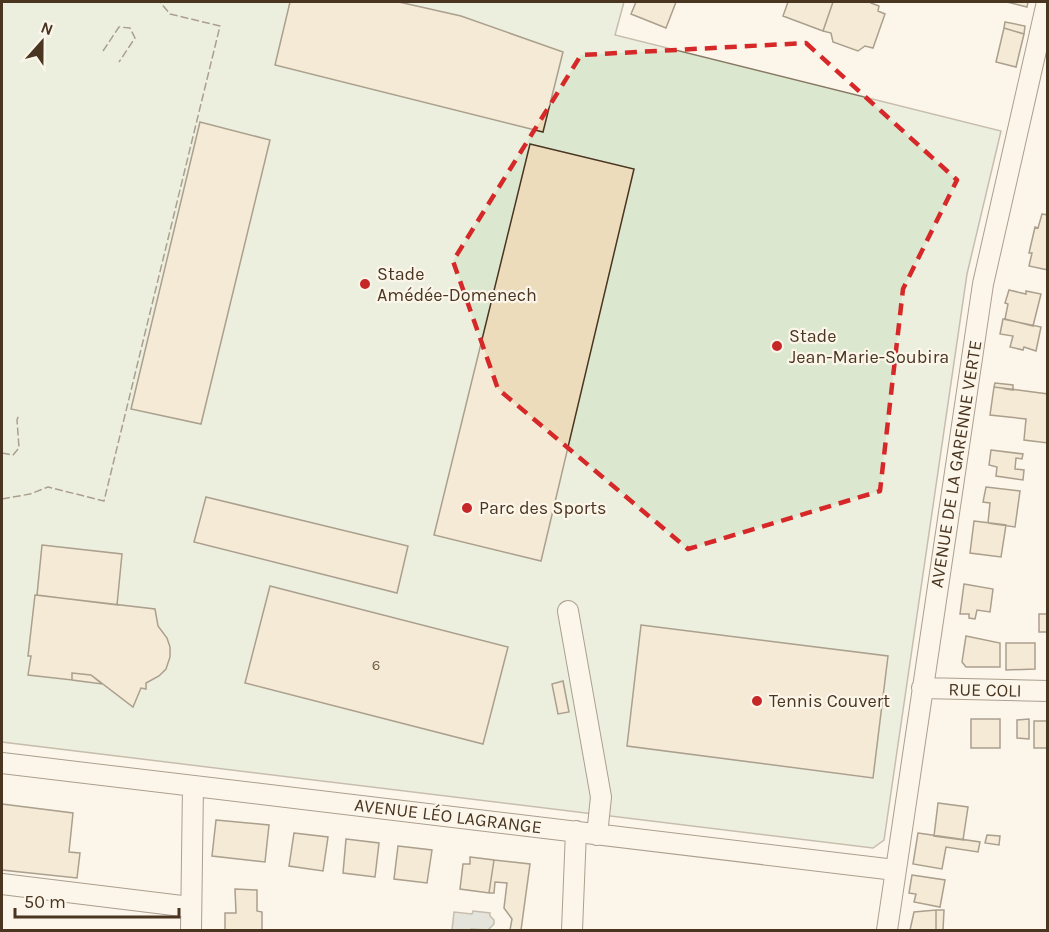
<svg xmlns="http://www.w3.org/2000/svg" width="1049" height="932" viewBox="0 0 1049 932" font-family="Karla,sans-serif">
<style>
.green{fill:#dce7d0;stroke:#887966;stroke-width:1.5}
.water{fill:#c9cecd;stroke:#887966;stroke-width:1.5}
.building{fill:#ecdcbc;stroke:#4a3520;stroke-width:1.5}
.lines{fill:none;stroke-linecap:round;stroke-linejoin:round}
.street-casing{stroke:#4a3520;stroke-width:22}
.street{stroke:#fbf6e9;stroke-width:20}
.fence{stroke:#4a3520;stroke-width:1.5;stroke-dasharray:8 3;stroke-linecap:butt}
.marked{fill:none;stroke:#d62828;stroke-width:4.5;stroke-dasharray:12 8;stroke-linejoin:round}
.poi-dot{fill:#c62828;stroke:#fbf6e9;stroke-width:2}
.labels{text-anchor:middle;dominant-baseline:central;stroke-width:4.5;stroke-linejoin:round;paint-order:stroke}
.number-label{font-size:15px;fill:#725f47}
.poi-label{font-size:18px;fill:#4a3520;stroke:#fbf6e9;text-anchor:start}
.street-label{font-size:18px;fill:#4a3520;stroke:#fbf6e9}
</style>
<rect width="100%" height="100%" fill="#fbf6e9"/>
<path class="green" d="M2,2H624L615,35L1001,131L967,274L884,840L873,848L2,742Z"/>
<path class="water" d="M473,911L490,913V916L494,920V924L488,930L471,929L470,930H452L454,912L472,914Z"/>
<path class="building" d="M290,2H399L461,16L563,52L543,132L275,65Z
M636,2H676L666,28L631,14Z
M788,2H833L823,31L783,16Z
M833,2H870L871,3L879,6L878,11L885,14L873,48L865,46L858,51L833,42L831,33L823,31Z
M1007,2H1028L1027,7Z
M1005,22L1025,26L1024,34L1004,28Z
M1004,28L1024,34L1016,67L996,62Z
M200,122L270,140L201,424L131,409Z
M530,144L634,169L541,561L434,535Z
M1042,214L1048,215V270L1029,266L1032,253H1029L1035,227L1038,228Z
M1009,290L1026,294V291L1041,294L1033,326L1005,319L1008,304L1005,303Z
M1003,319L1041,327L1036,351L1024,347L1023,350L1010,347L1013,336L1000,334Z
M995,383L1013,385V390L994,387Z
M994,387L1048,394V443L1024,440L1026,419L990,415Z
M991,450L1023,454L1022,459L1016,458L1015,469L1024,470L1023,480L996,476L997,467L989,465Z
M986,487L1020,491L1015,527L988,523L990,503L983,502Z
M206,497L408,546L397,593L194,542Z
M974,521L1006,525L1001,557L970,553Z
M42,545L122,554L117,605L37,595Z
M964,584L993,589L990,612L977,610L975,619L969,618V614H960Z
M270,586L508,647L483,744L245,683Z
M35,595L155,609L158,626L167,638L170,647V657L166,669L159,676L146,683V689L141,688L133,707L91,675L72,673V680L28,675L31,656H28Z
M1039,614H1048V632H1039Z
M641,625L888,656L873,778L627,746Z
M966,636L1000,643V667H966L962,662Z
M1006,643H1035V669L1006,670Z
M72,673L91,675L102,684L72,680Z
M563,681L569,712L558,714L552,684Z
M971,719H1000V748H971Z
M1029,719V739L1017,738V720Z
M1034,721H1048V748H1034Z
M938,803L968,807L963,840L934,836Z
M2,804L73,813L69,852L80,853L77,878L2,870Z
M216,820L269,825L265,862L212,856Z
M294,833L328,837L323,871L289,866Z
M918,833L980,842L978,852L946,847L942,869L913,864Z
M987,835L1000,836L999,845L985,843Z
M346,839L379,843L375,877L343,873Z
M398,846L432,850L427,883L394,879Z
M470,857L494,860L489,893L460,889L463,864H470Z
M494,860L530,864L521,930H510L512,919L504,908L507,883L495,882L494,893H489Z
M912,875L945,880L940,907L914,902L916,894L909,893Z
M235,889L257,890V911L262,912V930H225V913H236Z
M936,910H944L943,930H936Z
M936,910V930H910L914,912Z"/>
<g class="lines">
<defs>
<path id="street" d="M568,611L601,797L597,835
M922,688L1048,691
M2,763L895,870
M2,884L190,907
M191,930L193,786
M572,930L576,831
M887,930L983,284L1047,2"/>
</defs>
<use href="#street" class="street-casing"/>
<use href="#street" class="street"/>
<path class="fence" d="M103,51L119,27L130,28L135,38L119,62
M2,453L13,455L19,448L17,420L19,414
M2,499L30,494L48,487L104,501L220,26L170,14L160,2"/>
</g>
<path d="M0 0H1049V932H0ZM806,43L957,180L903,289L880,491L688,549L498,389L453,261L581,55Z" fill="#fbf6e9" fill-opacity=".55" fill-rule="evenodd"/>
<path class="marked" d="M806,43L957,180L903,289L880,491L688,549L498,389L453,261L581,55Z"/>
<g class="poi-dot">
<circle cx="365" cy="284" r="6"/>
<circle cx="777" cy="346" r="6"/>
<circle cx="467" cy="508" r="6"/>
<circle cx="757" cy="701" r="6"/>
</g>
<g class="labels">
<g class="number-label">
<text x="376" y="665">6</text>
</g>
<g class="poi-label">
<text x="377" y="274">Stade<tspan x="377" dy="21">Amédée-Domenech</tspan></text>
<text x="789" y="336">Stade<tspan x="789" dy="21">Jean-Marie-Soubira</tspan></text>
<text x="479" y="508">Parc des Sports</text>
<text x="769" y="701">Tennis Couvert</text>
</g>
<g class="street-label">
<text transform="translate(956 464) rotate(-81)">AVENUE DE LA GARENNE VERTE</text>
<text transform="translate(985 690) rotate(1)">RUE COLI</text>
<text transform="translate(448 816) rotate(7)">AVENUE LÉO LAGRANGE</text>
</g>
</g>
<rect width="1049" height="932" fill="none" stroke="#4a3520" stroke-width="6"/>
<g transform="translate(42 42) rotate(21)" stroke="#fbf6e9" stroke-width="4.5" paint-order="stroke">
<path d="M0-4.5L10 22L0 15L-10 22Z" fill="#4a3520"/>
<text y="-9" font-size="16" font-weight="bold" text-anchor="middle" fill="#4a3520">N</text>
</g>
<path d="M15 908v9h164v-9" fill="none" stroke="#4a3520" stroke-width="3"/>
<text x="24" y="908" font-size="18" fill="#4a3520" stroke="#fbf6e9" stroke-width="4.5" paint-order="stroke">50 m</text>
</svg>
